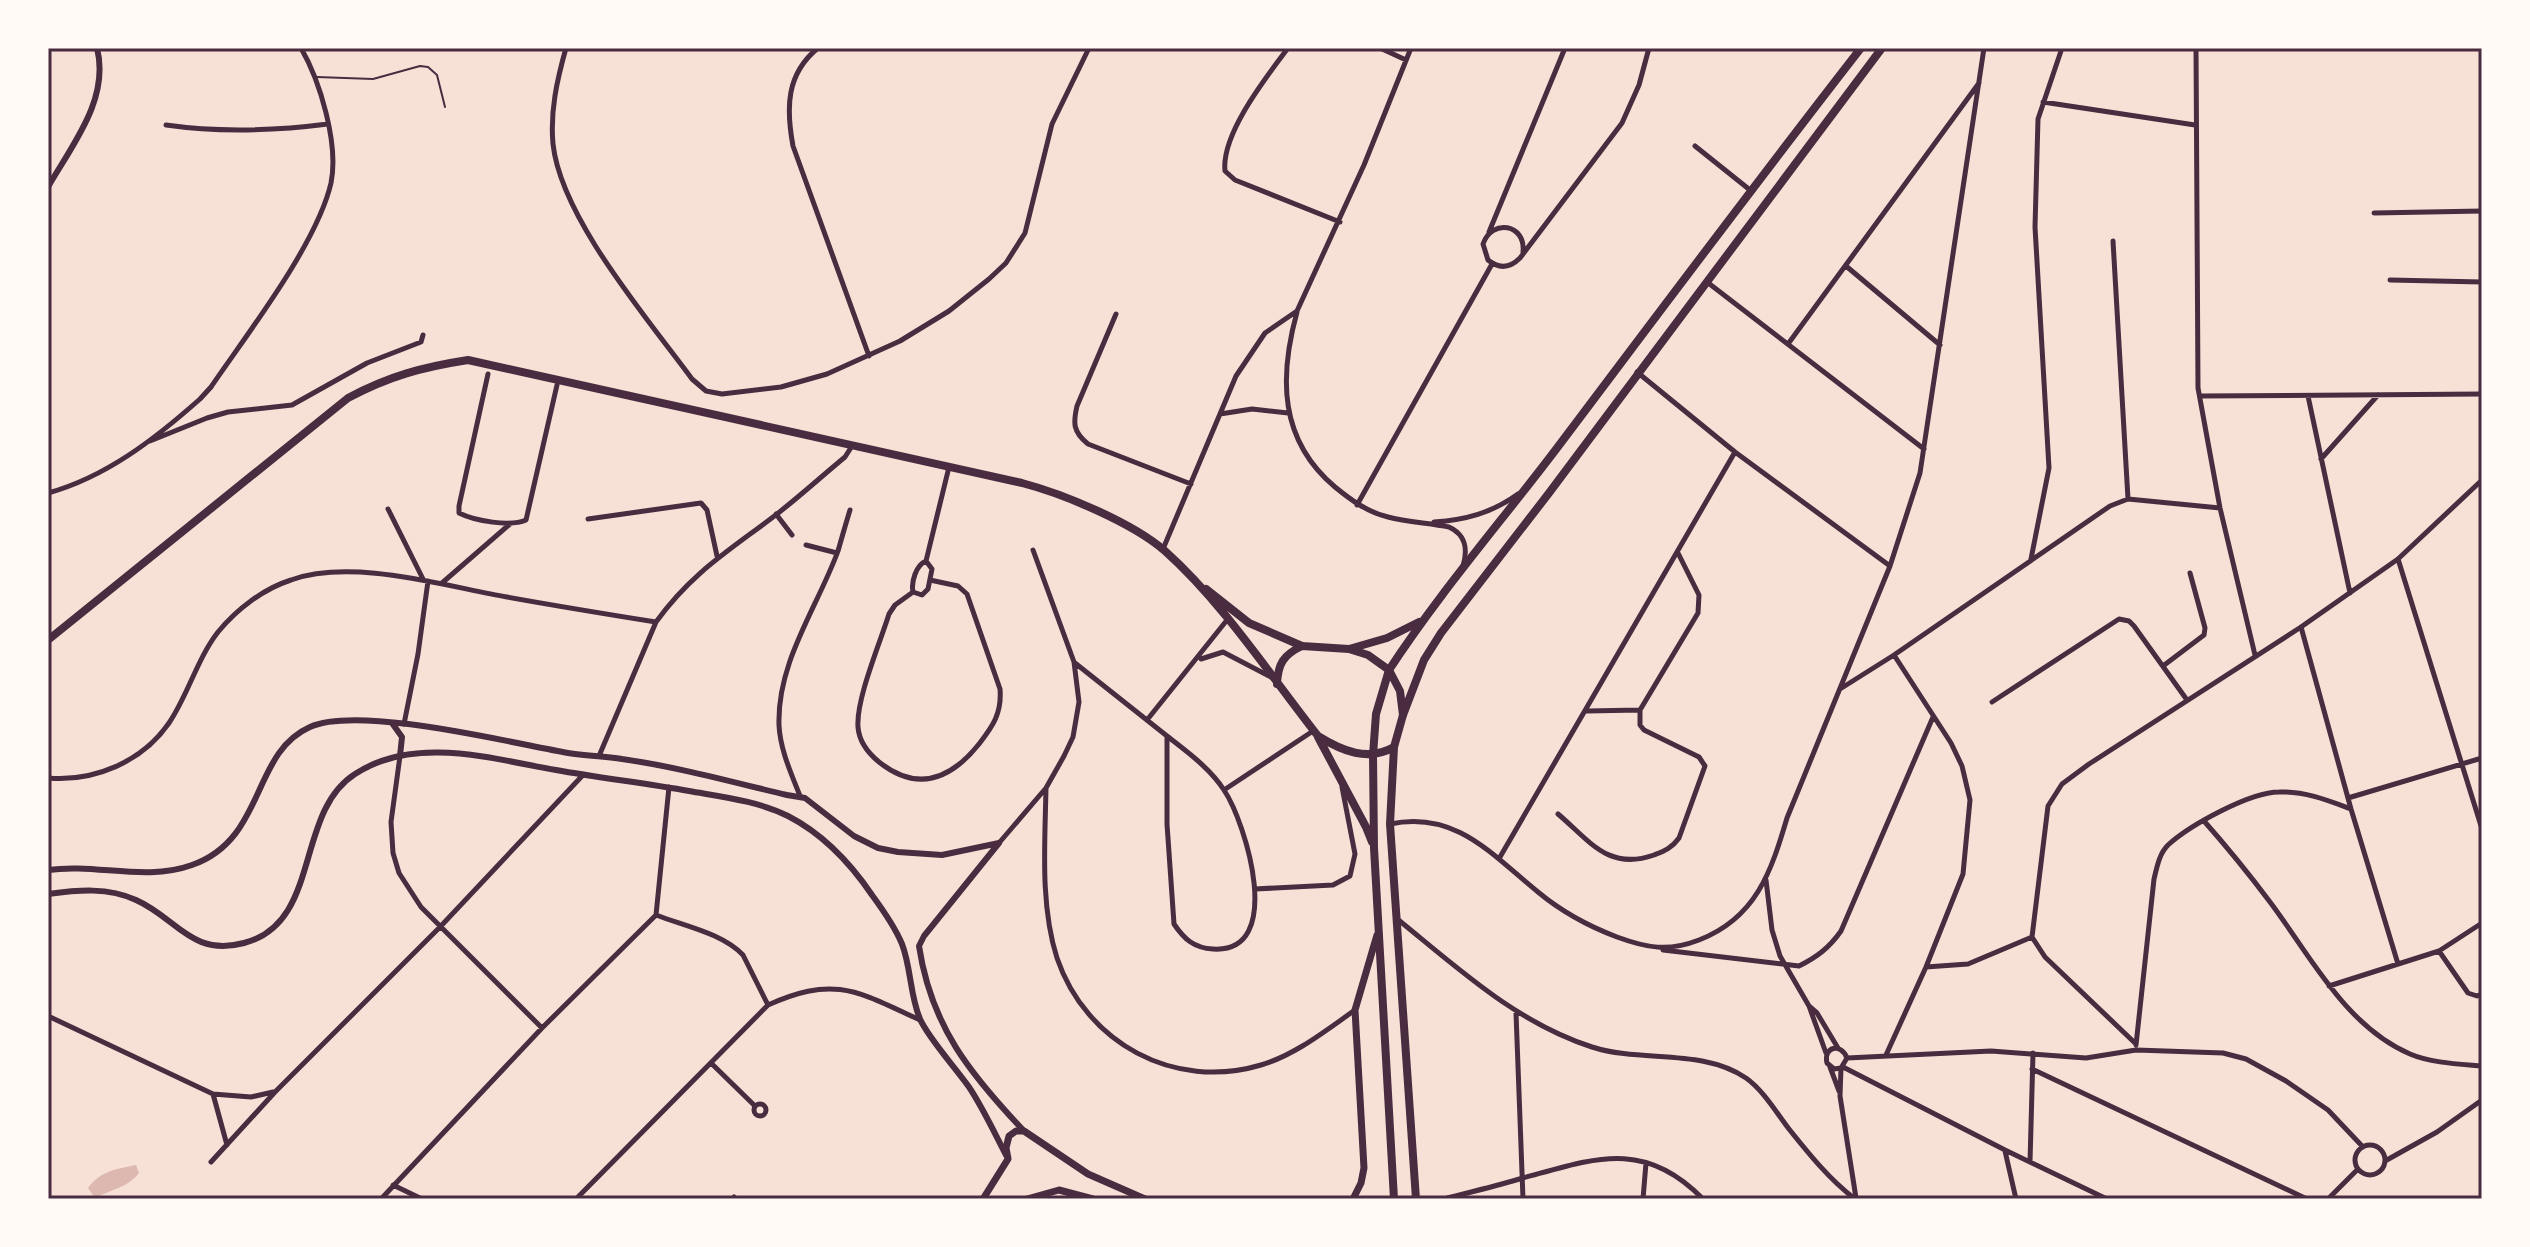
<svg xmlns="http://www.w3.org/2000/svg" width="2530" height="1247" viewBox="0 0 2530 1247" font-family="'Nunito Sans',sans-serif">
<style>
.water{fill:#dcb8b0}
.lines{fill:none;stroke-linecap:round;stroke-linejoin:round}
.service{stroke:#4a2c40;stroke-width:2}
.minor{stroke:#4a2c40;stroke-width:5}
.tertiary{stroke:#4a2c40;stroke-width:6}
.secondary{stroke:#4a2c40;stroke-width:7}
.primary{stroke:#4a2c40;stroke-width:8}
.trunk{stroke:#4a2c40;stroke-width:8}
.neatline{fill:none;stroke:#4a2c40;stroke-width:3}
</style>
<rect width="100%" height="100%" fill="#f7e1d7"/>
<path class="water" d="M136,1165L139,1173C127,1188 112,1189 95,1198L88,1188C100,1171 116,1169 136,1165Z"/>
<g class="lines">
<path class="service" d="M317,77L373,79L420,66L428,67L437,75L445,107
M48,921V936"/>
<path class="minor" d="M566,48C557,80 550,111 553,144C561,218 648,319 692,379L706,391L722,394L781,387L827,374L900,341L949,311L989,279L1006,263L1025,233L1052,124L1089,48
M818,48C786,74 786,108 793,146L869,356
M1288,48C1267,76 1221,134 1225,171L1235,180L1340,222
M1380,48L1406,60
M2196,48L2198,388L2220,508L2255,655
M2043,102L2195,125
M166,125C222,133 273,131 328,124
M1695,146L1750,190
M2374,213L2482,211
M1489,232L1565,48
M2113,241L2128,499
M1523,252C1526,224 1492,218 1483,244L1488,260C1499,269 1510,268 1520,258L1622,123L1639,85L1649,48
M1846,266L1940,345
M2390,280L2482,282
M1707,282L1924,449
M1297,312C1279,377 1279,440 1335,487C1351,500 1367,512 1388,517C1407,522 1429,523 1449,527C1466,535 1468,549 1463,566
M1116,314L1077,406C1073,423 1073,432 1088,444L1191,484
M1788,344L1979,83
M1637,372L1735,452L1890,566
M488,374L459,506V513C475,521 510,527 526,520L557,385
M2200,396L2482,394
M2308,396L2350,593
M1220,414L1252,409L1288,413
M150,441L207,418L228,412L292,405L367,363L421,342L423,335
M2321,459L2378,395
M48,493C106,477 155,439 200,399L211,387C247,334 317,244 331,183C339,144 320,81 301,48
M1357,505L1492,264
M388,509L423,579
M776,514L792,535
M588,519L701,503L707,510L717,556
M1434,522C1465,520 1492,513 1518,494
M806,545L837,553
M1163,549L1236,376L1265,333L1297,311L1364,165L1411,48
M2031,559L2049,468L2035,227L2038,119L2062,48
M2398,559L2482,829
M926,561L949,467
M926,561L932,569L928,589L922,595L913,592C911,582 916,565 926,561Z
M442,583L510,524
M913,592L895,605L889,614C880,643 856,699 858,727C859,741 868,753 879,762C918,793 951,779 979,744C993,726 1002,713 1000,689L967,594L958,586L930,580
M2301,627L2351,809L2398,964
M1201,659L1223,652L1271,677
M1075,663L1167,736
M2163,666L2204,635L2205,628L2190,573
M1840,689L1894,655L2110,506L2128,499L2220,508
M1992,702L2119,619L2129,621L2134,626L2187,700
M1587,711L1640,710L1698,613L1699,595L1678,553
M1147,720L1227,620
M404,724L418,654L428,581
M1167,736C1187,752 1210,768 1224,790C1246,823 1286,954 1213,949C1194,948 1184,939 1174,924L1167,824Z
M400,756L391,822L393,853L399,873L421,907L542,1028
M599,756L656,622C692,572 730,550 777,514C800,496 822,476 845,457L852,446
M48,778C94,782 142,762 169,723C188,695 197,659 218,632C237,609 263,589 291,580C352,558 444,586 507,597C557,606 606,614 656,622
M1046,788C1045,843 1040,905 1057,958C1086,1043 1174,1091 1261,1065C1295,1055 1325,1031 1355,1010
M1224,790L1313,731
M800,796C791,773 780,749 779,725C777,662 817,608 838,551C842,537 846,523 850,510
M2348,798L2482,758
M1558,814C1590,841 1608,871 1654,855C1664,851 1672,848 1679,838L1705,766L1699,757L1644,730L1640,725V710
M2204,821C2227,847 2249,874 2270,902C2310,955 2345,1026 2410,1054C2431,1063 2459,1064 2482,1066
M1390,824C1456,810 1492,855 1538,892C1562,912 1588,926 1617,937C1647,948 1668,952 1699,940C1756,918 1771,872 1787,818L1890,566L1920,473L1984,48
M999,843L1046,788L1064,756L1073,737L1079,702L1074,662L1033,550
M1500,857L1735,452
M1766,880L1772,930L1780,956L1809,1006L1826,1053
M1255,889L1333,885L1350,876L1355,854L1342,787
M656,915C684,926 722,933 743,955L768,1005
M1396,918C1458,968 1515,1022 1592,1047C1642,1063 1702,1048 1746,1078C1763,1090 1776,1112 1789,1129C1809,1154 1829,1179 1855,1199
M1663,950L1799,966C1817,957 1829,948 1841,931L1933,717
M2439,951L2468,993L2477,996L2482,994
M1926,967L1968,964L2032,937
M2329,986L2439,951L2482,923
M1809,1006L1817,1013L1838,1048
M1516,1013L1523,1199
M48,1016L213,1094L251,1097L273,1092
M2136,1044L2045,957L2032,937L2048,806L2062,784L2089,764L2301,627L2398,559L2482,480
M2136,1045L2154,879C2157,867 2159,854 2168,845C2190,825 2250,792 2279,792C2304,791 2327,800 2351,809
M1886,1055L1926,967L1963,874L1970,800L1962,766L1951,743L1894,655
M1847,1058L1991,1051L2086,1058L2136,1050L2223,1053L2246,1059L2286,1081L2328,1110L2363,1147
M711,1063L755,1106
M1830,1067L1839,1091
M1843,1067L2005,1150L2107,1199
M1841,1068L1834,1069L1827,1063C1823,1047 1841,1042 1847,1058L1841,1068L1840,1096L1856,1198
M2032,1069L2307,1199
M213,1094L227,1145
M754 1110a6 6 0 1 1 12 0a6 6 0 1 1-12 0Z
M2355 1160a15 15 0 1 1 30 0a15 15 0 1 1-30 0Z
M2005,1151L2016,1199
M2385,1161L2437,1132L2482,1100
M211,1162L275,1092L440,927L583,775
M2030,1162L2033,1053
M393,1185L422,1199
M734,1197L736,1199
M381,1199L542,1028L656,915L669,787
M576,1199L768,1005C835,975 857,991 920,1020
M1444,1199C1470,1192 1497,1186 1523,1178C1593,1159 1644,1138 1703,1199
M1643,1199L1646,1163
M2328,1199L2357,1170"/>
<path class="tertiary" d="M48,187C72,145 110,99 97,48
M392,723L402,737L400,756
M999,843L924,936L919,946C931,1026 970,1074 1024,1131
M48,870C96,863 145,882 192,865C266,839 251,753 310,727C359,705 511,743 568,753C586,756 604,756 622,759C678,767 732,782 787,795L805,798L854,836L878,848L898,852L942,855L999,843
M48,894C78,890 108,887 136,900C177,918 191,957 244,943C322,923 294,813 355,774C415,735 492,759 556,770C600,778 645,783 689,791C723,797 758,801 788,816C823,834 851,864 872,895C883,910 895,927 902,944C911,967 910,996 920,1019C929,1039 955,1067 969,1087C983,1108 994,1132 1006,1155"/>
<path class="secondary" d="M983,1199L1008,1159L1006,1148L1009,1136L1016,1131H1024L1088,1174L1145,1199
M1027,1199L1059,1190L1093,1199
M1353,1199L1361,1183L1364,1168L1355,1010L1377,935"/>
<path class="primary" d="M1206,589L1249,623L1302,646L1349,649L1368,655L1389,670L1400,691L1403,715L1394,747L1390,824L1416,1199
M48,640L348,398C389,376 423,367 468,360L1022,483C1064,494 1133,523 1165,551C1223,603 1270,675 1318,736C1342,751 1368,762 1394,747
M1389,670L1376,714L1373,755L1374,848L1394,1199
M1277,684C1278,664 1283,655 1302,646
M1318,737L1366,827L1372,842"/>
<path class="trunk" d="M1349,649L1387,638L1419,622
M1389,670C1440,592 1501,522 1557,448C1658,314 1758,180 1861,48
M1403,715L1424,660L1441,633L1549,493L1882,48"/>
</g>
<rect width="2530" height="1247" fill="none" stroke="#fffaf5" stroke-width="100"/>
<rect x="50" y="50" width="2430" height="1147" class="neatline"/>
</svg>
